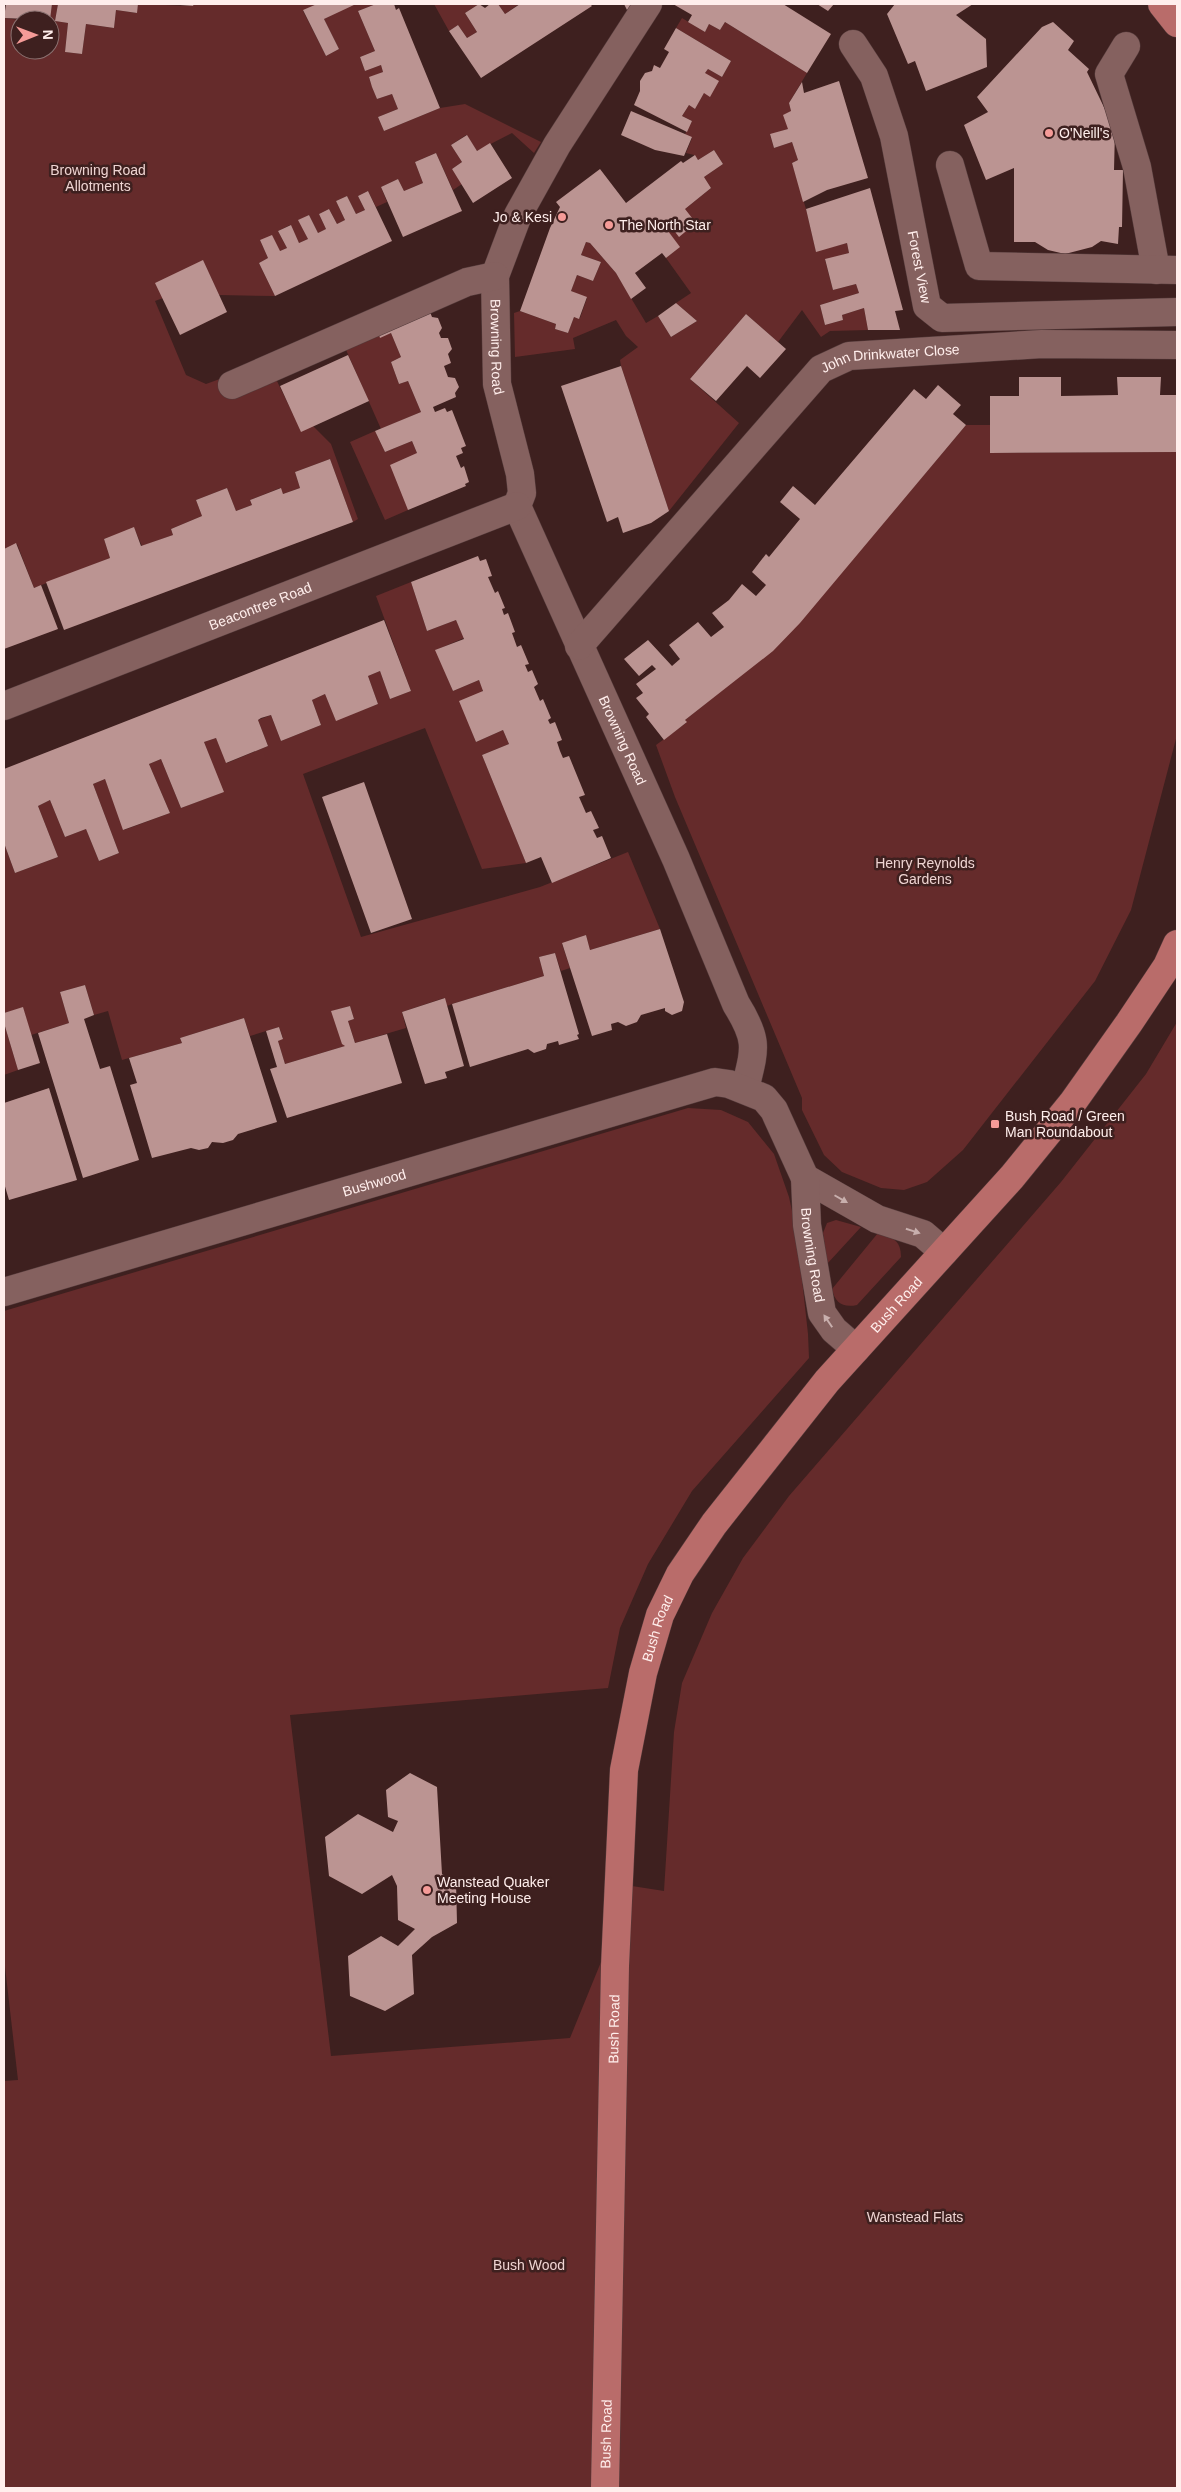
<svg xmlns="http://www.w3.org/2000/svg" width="1181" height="2492" viewBox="0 0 1181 2492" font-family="Helvetica,sans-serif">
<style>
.green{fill:#652b2b}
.building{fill:#bb9492}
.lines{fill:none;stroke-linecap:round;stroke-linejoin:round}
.minor-casing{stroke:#543b3b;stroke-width:29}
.major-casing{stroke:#543b3b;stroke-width:29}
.minor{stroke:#85615f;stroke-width:28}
.major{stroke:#b96c6a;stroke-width:28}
.oneway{fill:#c8afad}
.poi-dot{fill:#f59b98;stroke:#3e201f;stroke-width:2}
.labels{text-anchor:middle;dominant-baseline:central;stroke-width:5;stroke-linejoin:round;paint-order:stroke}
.poi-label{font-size:14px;fill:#ffeeec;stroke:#3e201f;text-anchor:start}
.park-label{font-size:14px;fill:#efd4d2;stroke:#3e201f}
.street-label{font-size:14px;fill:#ffeeec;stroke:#3e201f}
</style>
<rect width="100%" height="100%" fill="#3e201f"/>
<path class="green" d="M52,4H58L55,21L68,23L65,52L82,54L86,24L114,28L116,10L136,13L138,4L193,6L194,4H317L303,11L326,56L339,49L324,19L353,4H376L358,11L375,51L360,57L365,71L381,65L383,72L369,78L377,99L392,94L398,109L378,117L384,131L440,108L465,104L541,142L534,153L512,133L477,151L466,135L451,145L462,162L452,169L462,184L453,190L436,153L415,162L423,183L404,191L398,179L381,187L387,202L376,207L368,191L358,196L365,210L356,214L347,196L336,201L345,220L337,224L329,209L319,214L326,229L318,233L309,215L299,220L308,239L299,243L290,225L278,231L287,248L280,251L260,240L268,258L259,263L275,296L219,295L203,261L163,298L155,301L186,375L206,384L228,376L276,379L293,414L313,426L331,444L358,519L353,522L330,459L295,472L300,488L283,494L280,488L250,500L252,505L236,511L227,488L196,500L202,516L171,529L173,535L142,546L134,528L104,539L110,558L34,588L17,544L4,549V18L20,20V50H50V20Z
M434,4H479L465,13L477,32L467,38L458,25L449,31Z
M498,4H519L505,14Z
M682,18L705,32L709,24L720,30L725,22L807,73L789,103L791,111L788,129L770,135L774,148L792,142L798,160L792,163L806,209L816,251L847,243L849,253L825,260L833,290L856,284L859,293L820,305L825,325L843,320L842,315L864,308L868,330L830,331L821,337L802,310L778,342L746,314L690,379L739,423L669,511L621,366L620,360L638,347L626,336L616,320L573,338L575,349L515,357L514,313L520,311L556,324L555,329L568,333L574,317L580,318L587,298L571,291L577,275L593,281L601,262L581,255L586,242L590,243L616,273L646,323L658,316L671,337L697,321L676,303L691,293L666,258L679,247L662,223L685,209L711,188L704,177L723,164L714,150L698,160L694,155L686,153L692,138L685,134L692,121L682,116L689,105L695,109L704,93L705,73L708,69L722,77L731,61L676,28Z
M377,329L380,337L391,333L401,357L391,362L399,384L408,381L421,412L381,429L343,343Z
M966,425H990L991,453L1177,452V735L1131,910L1095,981L963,1150L927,1182L904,1190L881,1188L842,1172L824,1155L802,1110V1098L675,797L656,745L686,723L685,720L746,671L819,599Z
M375,431L385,452L412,441L417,453L408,510L385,520L350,442Z
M411,582L427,631L456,620L464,638L436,650L453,691L479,680L483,689L470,726L476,742L503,730L509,744L482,755L500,799L526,788L506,813L526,863L482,869L425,728L303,774L361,937L540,887L628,852L660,929L590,950L586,935L562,944L570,968L561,971L555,953L539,957L544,976L452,1004L447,1006L444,998L402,1012L406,1028L355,1043L348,1021L354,1019L350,1006L332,1011L345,1046L285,1064L278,1041L283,1038L279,1027L250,1036L244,1018L180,1038L182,1043L122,1060L108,1011L94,1015L85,985L60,992L69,1023L31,1035L23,1008L4,1013V843L15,873L58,857L38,806L50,800L65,837L86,829L99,861L119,853L93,784L105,779L124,830L170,813L149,764L161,759L181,808L223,792L204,742L216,738L227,763L268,746L258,720L271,715L281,741L321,725L312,700L325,694L336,720L378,704L368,676L380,671L390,699L411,691L376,596Z
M1177,1022V2488H4V2081L18,2080L4,1958V1311L688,1108L721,1110L748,1122L774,1154L789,1197L797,1234L808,1334L809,1358L692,1491L648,1564L620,1628L608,1688L290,1715L331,2056L570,2038L632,1886L664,1891L674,1732L682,1683L712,1613L743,1558L789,1496L1061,1182L1146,1074Z
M4,1023L18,1070L4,1075Z
M836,1220L861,1227L827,1264L823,1233L827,1223Z
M878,1233C893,1238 901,1240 901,1257L857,1305C843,1308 835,1303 832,1289Z"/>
<path class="building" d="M6,4H52L50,20L4,18Z
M58,4H138L137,13L116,10L114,28L86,24L82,54L65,52L68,23L55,21Z
M180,4H194L193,6L180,5Z
M317,4H356L324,19L339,49L326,56L303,10Z
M376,4H394L396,10L399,8L440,108L384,131L378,117L398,109L392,94L377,99L372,87L369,77L383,72L381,65L365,71L360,57L375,51L358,11Z
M479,4L485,8L490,4H498L505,14L520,4H590L592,6L481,78L449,31L458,25L467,38L477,32L465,13Z
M624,4H634L628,12Z
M673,4H783L831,34L807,73L725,22L720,30L709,24L705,32L688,22L692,15Z
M817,4H834L828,11Z
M895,4H973L956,15L986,39L987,67L926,91L915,61L908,64L887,14Z
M1053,22L1074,41L1068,50L1089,69L1087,72L1115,130L1114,170H1123L1122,227H1119L1118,244L1101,241L1092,247L1065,254L1048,250L1035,242H1014V168L986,180L964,125L988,112L977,97L1042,27Z
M676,28L731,61L722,77L708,69L705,73L719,81L710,97L704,93L695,109L689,105L682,116L692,121L687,132L634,105L640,91V81L645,73L652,71L654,65L660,68L669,52L664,49Z
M839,81L868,178L827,190L803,202L792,163L798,160L792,142L774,148L770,134L788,129L783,115L791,111L789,103L802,82L804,93Z
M631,111L692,137L684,156L655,150L621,135Z
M467,135L477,151L490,143L512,178L473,203L452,169L462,162L451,145Z
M714,150L723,164L704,177L711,188L685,209L696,223L679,237L666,220L662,223L680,247L666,258L662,253L635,273L646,288L631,299L616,273L590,243L586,242L581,255L601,262L593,281L577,275L571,291L587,297L579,319L574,317L568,333L555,329L556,324L520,311L550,228L560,207L556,202L600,169L626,203L681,161L683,163L695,155L698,160Z
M436,153L462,211L403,237L381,187L398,179L404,191L423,183L415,162Z
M870,188L903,310L895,311L900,330H868L864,308L842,315L843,320L825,325L820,305L859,293L856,284L833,290L825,259L849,253L847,243L816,252L806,209Z
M368,191L392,241L275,296L259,263L268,258L260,240L272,235L280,251L287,248L278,231L291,225L299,243L308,239L298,220L309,215L318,233L326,229L319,214L329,209L337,224L345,220L336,201L347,196L356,214L365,210L358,196Z
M203,260L227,312L180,335L155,283Z
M676,303L697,321L671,337L658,316Z
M428,307L432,317L438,318L442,328L439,333L441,338H448L452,349L448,354L451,363L444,366L448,377L455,378L459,387L455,393L456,397L433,407L435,412L445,408L447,412L452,410L466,446L461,448L463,453L456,456L461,468L464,466L469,482L465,484L466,486L408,510L390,465L417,453L412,441L385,452L375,431L421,412L408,381L399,384L391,362L401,357L391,333L380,338L377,329Z
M746,314L786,349L760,378L747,366L716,401L690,379Z
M348,355L369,401L301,432L280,386Z
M621,366L669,511L651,523L623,533L618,517L607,522L561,386Z
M1019,377H1061V396L1118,395L1117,377H1161L1160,395H1177V452L990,453V396H1019Z
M938,385L961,405L953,414L966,425L800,623L773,651L685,720L687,722L664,740L646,717L649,714L636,698L643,693L636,684L656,669L652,665L639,676L624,659L648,640L672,666L680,659L669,645L698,622L711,637L724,627L712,613L729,600L742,584L756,596L766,585L752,572L766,554L769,557L800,519L780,502L793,486L815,505L914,389L926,399Z
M330,459L353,522L64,630L46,582L110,558L104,539L134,527L141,546L173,535L171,529L202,516L196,500L227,488L236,511L252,505L250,500L281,488L283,494L300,488L295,472Z
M16,543L34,588L41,585L58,629L4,649V549Z
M478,556L480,561L486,559L492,576L488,577L495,593L498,591L505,608L502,609L504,615L508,613L515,632L512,633L517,647L521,645L529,664L525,665L528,672L532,670L538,684L534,687L540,701L543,699L551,718L548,720L550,724L555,722L562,740L557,742L560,751L563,758L569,756L585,795L579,797L586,813L591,811L599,828L593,830L597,838L602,836L611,858L552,883L541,857L526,863L482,755L509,744L503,730L476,742L459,701L483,691L479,680L453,691L435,650L464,639L456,620L427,631L411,582Z
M384,620L411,691L390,699L380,671L368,676L378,704L336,721L325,694L312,700L321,725L281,741L271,715L261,718L258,720L268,746L226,763L216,738L204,742L224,792L181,808L161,759L149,764L170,813L123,830L105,779L93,784L119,853L99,861L86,829L65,837L50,800L38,806L58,857L15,873L4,843V769Z
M364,782L412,919L371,933L322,797Z
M660,929L684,1002L682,1011L672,1015L665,1011V1008L641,1015L637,1022L626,1026L618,1022L611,1024L612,1030L592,1036L562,943L586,935L590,950Z
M555,953L579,1034L577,1035L579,1039L559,1045L558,1041L547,1044L546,1049L534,1053L528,1049L470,1067L452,1004L544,976L539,957Z
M85,985L94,1015L84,1019L100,1069L110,1066L139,1160L83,1178L38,1033L69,1023L60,992Z
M445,998L464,1066L445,1072L447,1078L425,1084L402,1012Z
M350,1006L354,1019L348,1021L355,1043L387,1034L402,1083L287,1118L270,1069L277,1067L266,1031L279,1027L283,1039L278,1041L285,1064L345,1046L342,1044L331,1011Z
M23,1007L40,1063L18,1070L4,1023V1013Z
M244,1018L277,1122L238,1134L233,1140L223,1143L212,1142L208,1148L199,1150L191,1148L152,1158L130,1085L137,1083L129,1058L182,1043L180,1038Z
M49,1088L77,1180L9,1200L4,1183V1103Z
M410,1773L437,1787L442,1874L456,1882L457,1923L432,1937L412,1955L414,1994L385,2011L350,1996L348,1956L381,1936L398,1946L415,1929L398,1920L397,1886L392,1875L362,1894L329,1876L325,1837L358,1814L393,1832L398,1821L388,1817L386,1790Z"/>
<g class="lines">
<defs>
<g id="minor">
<path id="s1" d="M648,4L557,145L518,215L495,276L497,384L520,474L522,493L517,506L676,859L736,1004C759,1041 755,1048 745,1089"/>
<path id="s2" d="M853,44L874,76L894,136L927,306L942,318L1177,312"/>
<path d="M1126,46L1109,74L1137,167L1156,270"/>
<path d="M950,165L979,266L1177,270"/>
<path d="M232,385L467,282L495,276"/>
<path id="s3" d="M579,646L821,369L849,356L1042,344L1177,345"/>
<path id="s4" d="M4,706L517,506"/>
<path d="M805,1178L877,1219L923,1234L944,1252"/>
<path id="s5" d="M4,1292L715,1082L729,1084L764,1098L774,1110L805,1178L807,1225L822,1313L834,1330L856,1349"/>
</g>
<g id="major">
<path d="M1162,4L1177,23"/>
<path id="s6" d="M605,2488L615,1966L624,1770L643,1673L660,1615L680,1574L714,1524L827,1381L1012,1177L1073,1102L1129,1023L1167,966L1177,944"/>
</g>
</defs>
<use href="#minor" class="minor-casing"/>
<use href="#major" class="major-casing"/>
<use href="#minor" class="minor"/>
<use href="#major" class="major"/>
</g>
<defs><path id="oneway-solid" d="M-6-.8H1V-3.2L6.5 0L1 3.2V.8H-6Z" transform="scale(1.25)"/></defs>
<g class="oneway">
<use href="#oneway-solid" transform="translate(841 1199) rotate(30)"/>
<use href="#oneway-solid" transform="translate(913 1231) rotate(18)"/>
<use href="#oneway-solid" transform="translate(828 1321) rotate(-124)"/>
</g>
<g class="poi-dot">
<circle cx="1049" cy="133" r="5"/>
<circle cx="562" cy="217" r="5"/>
<circle cx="609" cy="225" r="5"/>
<rect x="990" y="1119" width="10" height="10" rx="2.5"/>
<circle cx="427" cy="1890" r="5"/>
</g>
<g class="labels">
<g class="poi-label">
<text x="1059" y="133">O'Neill's</text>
<text x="552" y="217" text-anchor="end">Jo &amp; Kesi</text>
<text x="619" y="225">The North Star</text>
<text x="1005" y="1116">Bush Road / Green<tspan x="1005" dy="16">Man Roundabout</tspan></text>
<text x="437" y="1882">Wanstead Quaker<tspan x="437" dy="16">Meeting House</tspan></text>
</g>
<g class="park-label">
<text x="98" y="170">Browning Road<tspan x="98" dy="16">Allotments</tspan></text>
<text x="925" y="863">Henry Reynolds<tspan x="925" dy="16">Gardens</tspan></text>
<text x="915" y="2217">Wanstead Flats</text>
<text x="529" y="2265">Bush Wood</text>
</g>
<g class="street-label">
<text stroke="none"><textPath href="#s2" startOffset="235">Forest View</textPath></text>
<text stroke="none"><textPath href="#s1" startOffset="384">Browning Road</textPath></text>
<text stroke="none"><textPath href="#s3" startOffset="439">John Drinkwater Close</textPath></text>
<text stroke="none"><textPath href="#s4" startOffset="275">Beacontree Road</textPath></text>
<text stroke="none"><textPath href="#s1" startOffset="804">Browning Road</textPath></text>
<text stroke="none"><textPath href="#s5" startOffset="386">Bushwood</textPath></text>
<text stroke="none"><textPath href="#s5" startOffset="961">Browning Road</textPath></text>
<text stroke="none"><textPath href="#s6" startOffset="1269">Bush Road</textPath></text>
<text stroke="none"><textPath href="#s6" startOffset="864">Bush Road</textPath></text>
<text stroke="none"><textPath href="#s6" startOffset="459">Bush Road</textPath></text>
<text stroke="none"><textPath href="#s6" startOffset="54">Bush Road</textPath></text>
</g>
</g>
<rect width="1181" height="2492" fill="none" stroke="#ffeeec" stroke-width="10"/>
<g transform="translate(35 35) rotate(89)"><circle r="24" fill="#3e201f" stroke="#8b7271"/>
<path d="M0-4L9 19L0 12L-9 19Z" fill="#f59b98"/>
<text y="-8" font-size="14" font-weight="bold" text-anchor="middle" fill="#ffeeec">N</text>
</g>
</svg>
